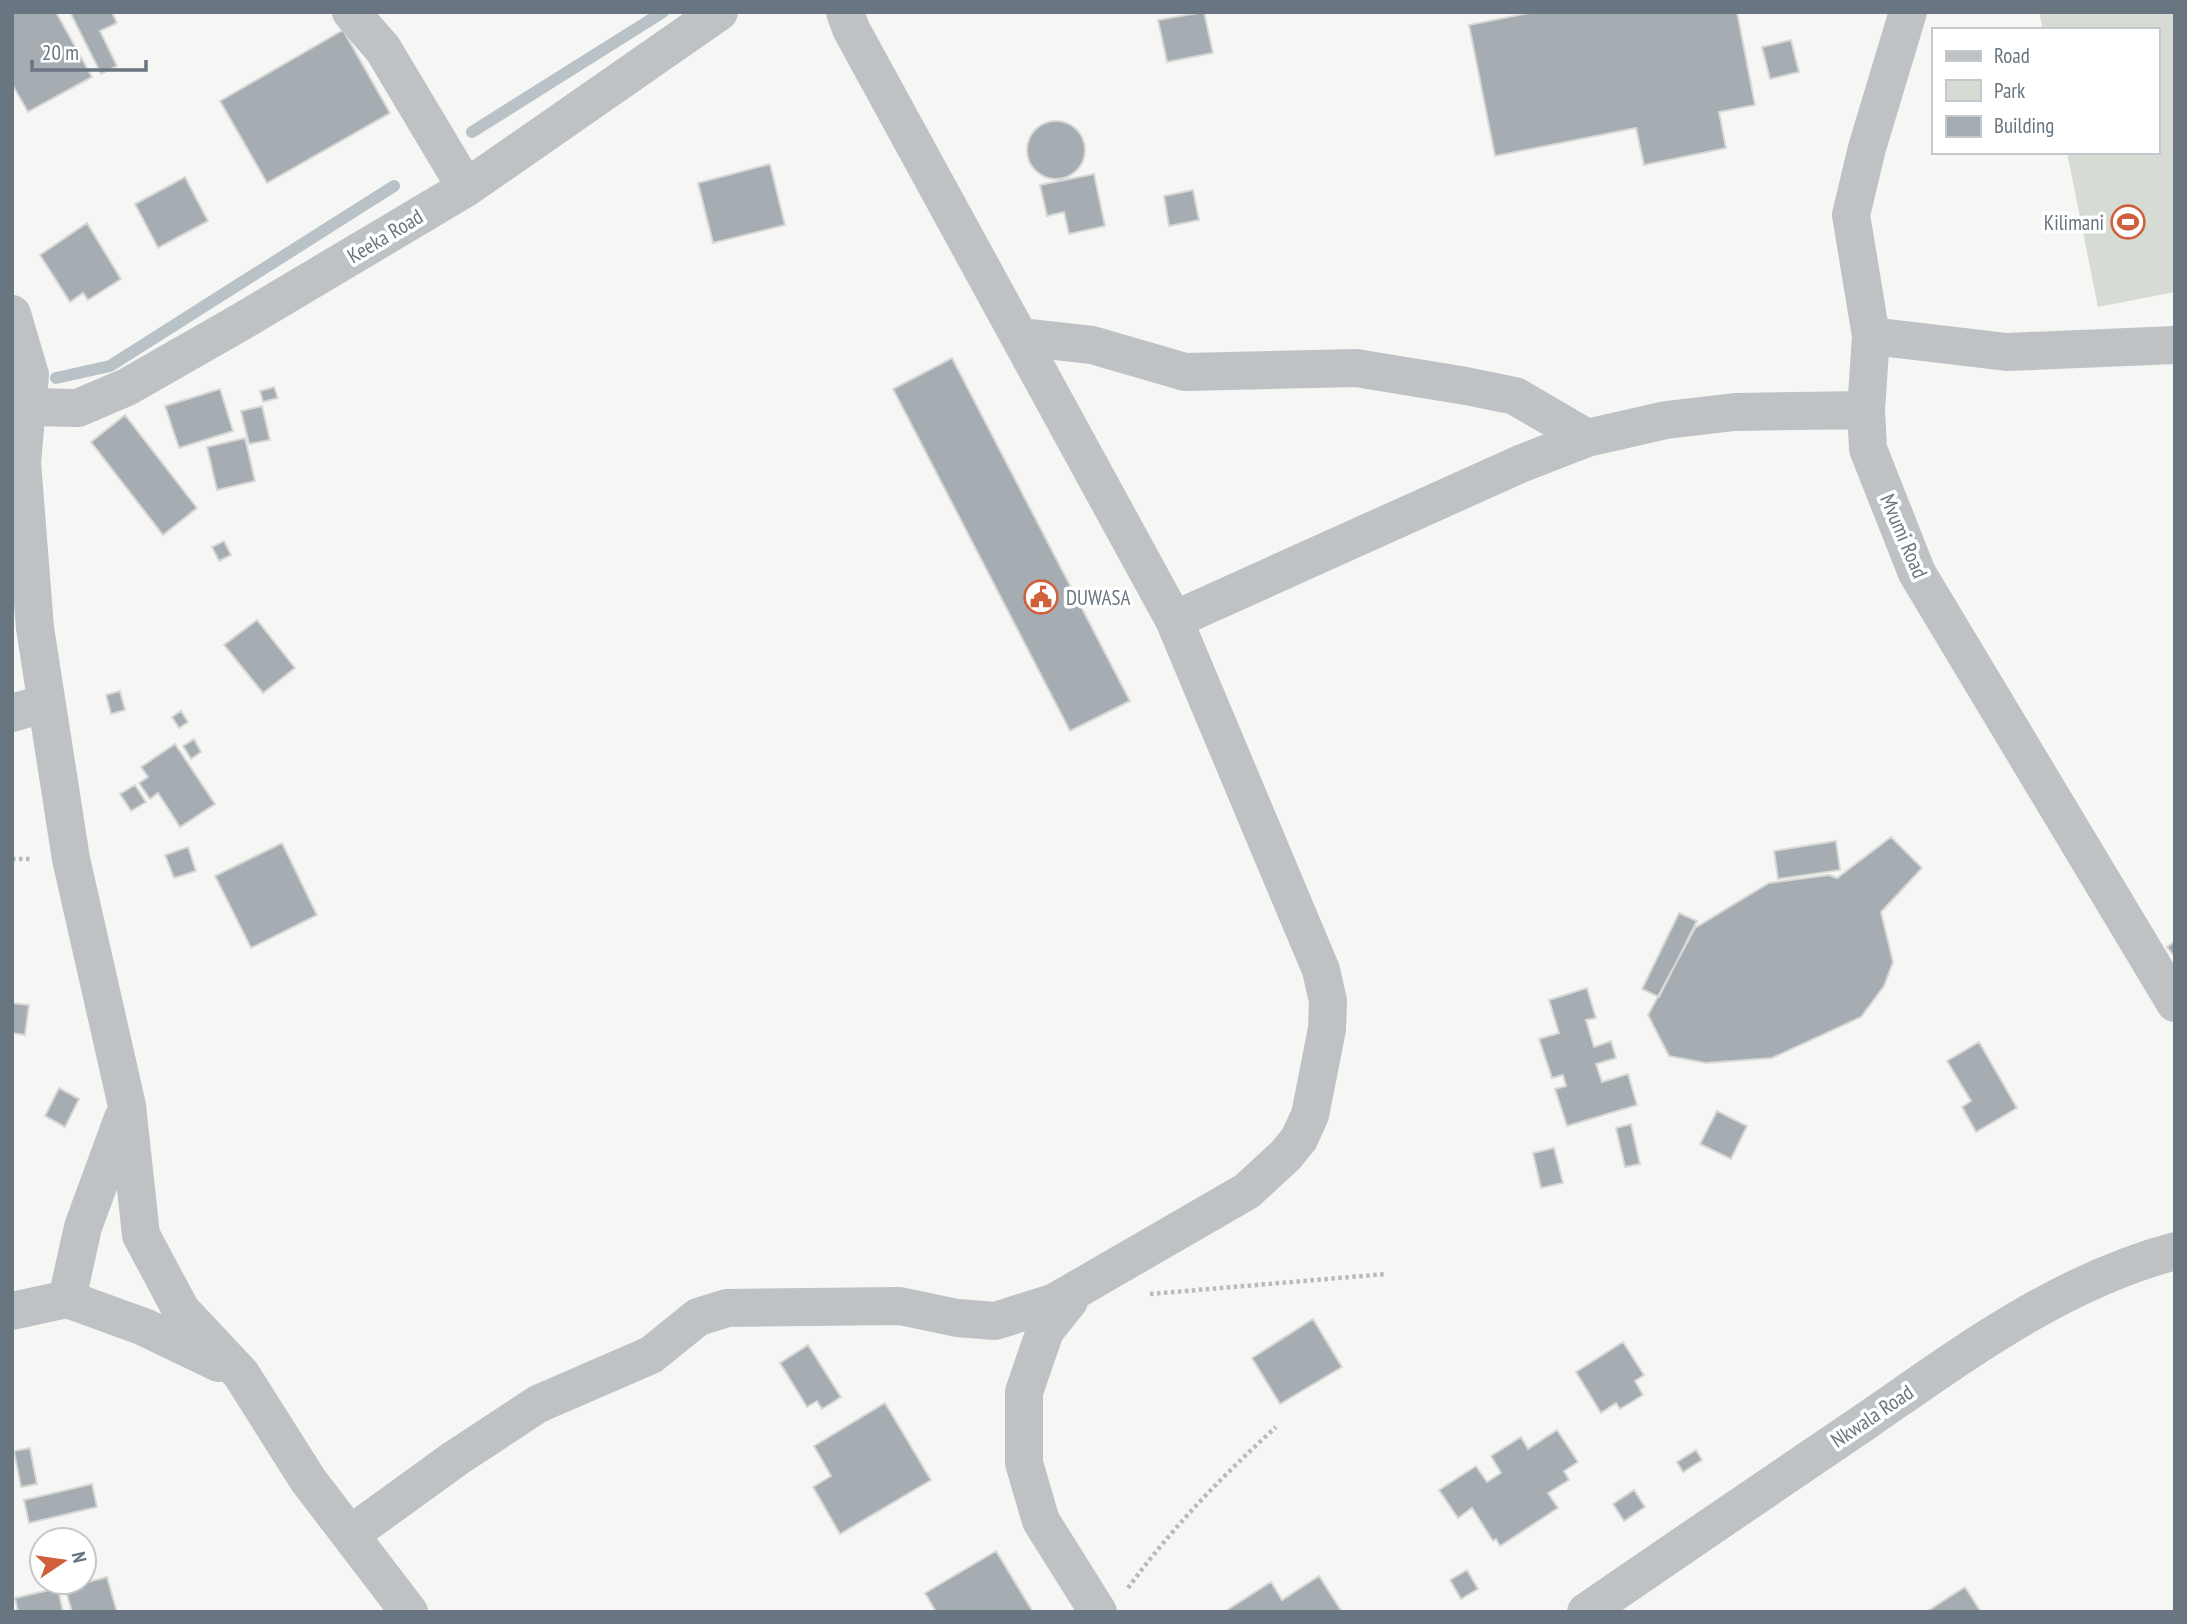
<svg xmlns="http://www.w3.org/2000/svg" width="2187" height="1624" viewBox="0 0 2187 1624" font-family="'PT Sans Narrow',sans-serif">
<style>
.green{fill:#d6dbd3}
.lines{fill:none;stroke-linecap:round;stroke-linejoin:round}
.stream{stroke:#b9c2c6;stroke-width:12}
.building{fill:#a6adb2;stroke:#d8d8d6;stroke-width:2}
.path{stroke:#b8bbbd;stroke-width:4.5;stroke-dasharray:3.5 3.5;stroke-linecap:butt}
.minor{stroke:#bec2c5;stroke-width:38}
.tertiary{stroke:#bec2c5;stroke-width:38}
.labels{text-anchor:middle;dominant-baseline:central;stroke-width:7;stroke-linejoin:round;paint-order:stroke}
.poi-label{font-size:21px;fill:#697681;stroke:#fff;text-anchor:end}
.street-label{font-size:21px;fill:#697681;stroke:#fff}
</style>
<rect width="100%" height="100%" fill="#f6f6f4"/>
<path class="green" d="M2039,12H2175V292L2098,307L2067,152H2157V30H2043Z"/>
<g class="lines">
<path class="stream" d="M472,132L663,12
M56,378L110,366L394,186"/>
</g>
<path class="building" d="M12,12H56L92,77L28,112L12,84Z
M70,12H112L117,23L100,31L117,66L101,74Z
M1204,12L1213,53L1167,62L1158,20Z
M1534,12H1737L1755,105L1719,112L1726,148L1644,165L1636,128L1495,156L1469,25Z
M343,30L390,113L267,183L220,101Z
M1791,40L1799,72L1770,79L1762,47Z
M1027 150a29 29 0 1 1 58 0a29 29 0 1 1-58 0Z
M770,164L785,225L713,243L698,183Z
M1094,174L1105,226L1069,234L1064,212L1047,216L1040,185Z
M185,177L208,221L158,248L135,204Z
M1193,190L1199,220L1169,226L1164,196Z
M87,223L121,279L88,300L83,293L70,302L40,255Z
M952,358L1130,701L1070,731L893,389Z
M274,387L278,398L263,402L260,391Z
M220,389L233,431L179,448L165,406Z
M262,406L270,440L249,444L241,411Z
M125,415L197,508L163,535L91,442Z
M245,438L255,481L217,490L207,447Z
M224,541L231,555L219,561L212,547Z
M257,620L295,668L263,693L224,645Z
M120,691L125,710L111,714L106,695Z
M181,711L188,722L179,728L172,717Z
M194,739L201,752L191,759L183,746Z
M175,744L215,804L180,827L158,793L150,799L139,783L148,777L141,767Z
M135,785L146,802L131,811L120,794Z
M1891,837L1922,868L1881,912L1893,962L1884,986L1861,1017L1772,1058L1706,1063L1669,1056L1648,1015L1695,928L1769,883L1829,875L1837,878Z
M1836,841L1840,870L1778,879L1774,851Z
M282,843L317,915L251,948L215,876Z
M188,847L196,871L174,878L165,855Z
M1679,913L1697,921L1659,997L1642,989Z
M2175,941V957L2167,947Z
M1587,988L1596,1018L1586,1020L1594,1047L1611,1041L1616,1058L1596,1064L1602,1082L1628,1074L1637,1105L1567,1126L1555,1089L1566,1086L1563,1075L1552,1078L1539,1039L1559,1033L1549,1000Z
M12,1003L29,1005L25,1035L12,1033Z
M1979,1042L2017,1108L1976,1132L1962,1107L1971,1101L1947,1061Z
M59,1088L79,1099L65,1127L45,1116Z
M1717,1111L1747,1126L1731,1159L1700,1144Z
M1631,1124L1640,1164L1625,1167L1616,1128Z
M1554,1148L1563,1183L1541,1188L1533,1153Z
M1313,1319L1342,1367L1280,1404L1252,1358Z
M1623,1342L1644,1375L1635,1381L1643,1395L1620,1409L1616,1403L1601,1413L1576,1372Z
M808,1345L841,1397L822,1409L817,1401L807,1407L780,1363Z
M885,1403L931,1480L840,1534L813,1487L831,1476L814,1446Z
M1557,1430L1578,1462L1564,1471L1569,1480L1548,1493L1558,1508L1500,1546L1496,1539L1493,1541L1472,1508L1458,1518L1439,1490L1476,1466L1487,1482L1501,1473L1491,1456L1521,1437L1528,1449Z
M30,1448L37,1484L21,1487L14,1451Z
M1696,1450L1702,1460L1683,1472L1677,1462Z
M92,1484L97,1507L29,1523L24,1500Z
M1634,1490L1645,1507L1624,1521L1613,1504Z
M84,1545L91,1571L84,1573Z
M996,1551L1033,1612H936L925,1593Z
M1467,1570L1478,1589L1461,1599L1450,1580Z
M1319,1576L1342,1612H1224L1271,1582L1282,1600Z
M107,1577L117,1612H72L65,1588Z
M1965,1587L1981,1612H1926Z
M58,1588L63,1612H18L15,1598Z"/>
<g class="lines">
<path class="path" d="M12,859H32
M1150,1294L1386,1274
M1128,1588C1172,1528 1221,1477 1276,1427"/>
<path class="minor" d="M351,12L383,49L466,188
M1908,12L1867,148L1851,215L1871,336L1866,410L1868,449L1917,573L2175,1003
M12,314L30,375L22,462L35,628L71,859L127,1106L141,1235L181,1310L241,1374L308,1480L409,1612
M1871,336L2007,352L2175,345
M1020,337L1092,345L1185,372L1356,368L1466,386L1515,396L1587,438
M1174,620L1520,464L1587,438L1666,420L1735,412L1866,410
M12,713L46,703
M67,1299L144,1327L219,1363
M1069,1301L1045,1331L1024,1392V1463L1041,1521L1098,1612
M12,1311L67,1299L83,1227L123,1118
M351,1534L456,1458L538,1404L651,1355L698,1317L727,1308L900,1306L957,1318L995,1321L1055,1302L1247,1191L1286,1155L1299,1139L1310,1115L1327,1029L1328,1001L1321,970L1174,620L851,29L845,12"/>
<path class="tertiary" d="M29,407L78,408L127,387L239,323L466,188L719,12
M1586,1612C1679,1548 1773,1484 1866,1421C1963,1354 2059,1282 2175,1251"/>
</g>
<defs>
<symbol id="stadium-ring" viewBox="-11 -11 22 22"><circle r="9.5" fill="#fff" stroke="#cf603b" stroke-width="1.5"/><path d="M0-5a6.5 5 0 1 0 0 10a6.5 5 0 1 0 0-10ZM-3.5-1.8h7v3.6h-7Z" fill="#cf603b"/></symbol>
<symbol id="civic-ring" viewBox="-11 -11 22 22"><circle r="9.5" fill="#fff" stroke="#cf603b" stroke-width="1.5"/><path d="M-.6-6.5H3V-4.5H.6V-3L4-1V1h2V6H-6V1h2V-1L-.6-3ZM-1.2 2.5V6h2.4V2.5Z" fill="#cf603b"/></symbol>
</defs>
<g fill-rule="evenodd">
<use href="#stadium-ring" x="2109" y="203" width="38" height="38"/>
<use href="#civic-ring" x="1022" y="578" width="38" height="38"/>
</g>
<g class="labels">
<g class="poi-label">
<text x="2104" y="222">Kilimani</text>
<text x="1066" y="597" text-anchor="start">DUWASA</text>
</g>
<g class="street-label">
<text transform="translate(385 236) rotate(-31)">Keeka Road</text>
<text transform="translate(1904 536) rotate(67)">Mvumi Road</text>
<text transform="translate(1872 1416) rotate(-34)">Nkwala Road</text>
</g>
</g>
<rect width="2187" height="1624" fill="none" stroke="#697681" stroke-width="28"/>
<rect x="1932" y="28" width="228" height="126" fill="#ffffff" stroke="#c3c8cd" stroke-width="2"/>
<rect x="1946" y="51" width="35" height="10" fill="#bec2c5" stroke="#c3c8cd" stroke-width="2"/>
<text x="1994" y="63" font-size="21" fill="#697681">Road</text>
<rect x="1946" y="80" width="35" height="21" fill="#d6dbd3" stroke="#c3c8cd" stroke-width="2"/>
<text x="1994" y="98" font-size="21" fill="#697681">Park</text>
<rect x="1946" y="116" width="35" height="21" fill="#a6adb2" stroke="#c3c8cd" stroke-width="2"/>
<text x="1994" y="133" font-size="21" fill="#697681">Building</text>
<g transform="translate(63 1561) rotate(77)"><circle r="33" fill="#ffffff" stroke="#c3c8cd" stroke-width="2"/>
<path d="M0-5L12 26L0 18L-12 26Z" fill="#cf603b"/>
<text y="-10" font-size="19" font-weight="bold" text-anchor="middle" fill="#697681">N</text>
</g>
<path d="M32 60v10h114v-10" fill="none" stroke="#697681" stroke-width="3.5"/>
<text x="42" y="60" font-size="21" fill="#697681" stroke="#ffffff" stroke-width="5" paint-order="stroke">20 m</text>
</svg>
